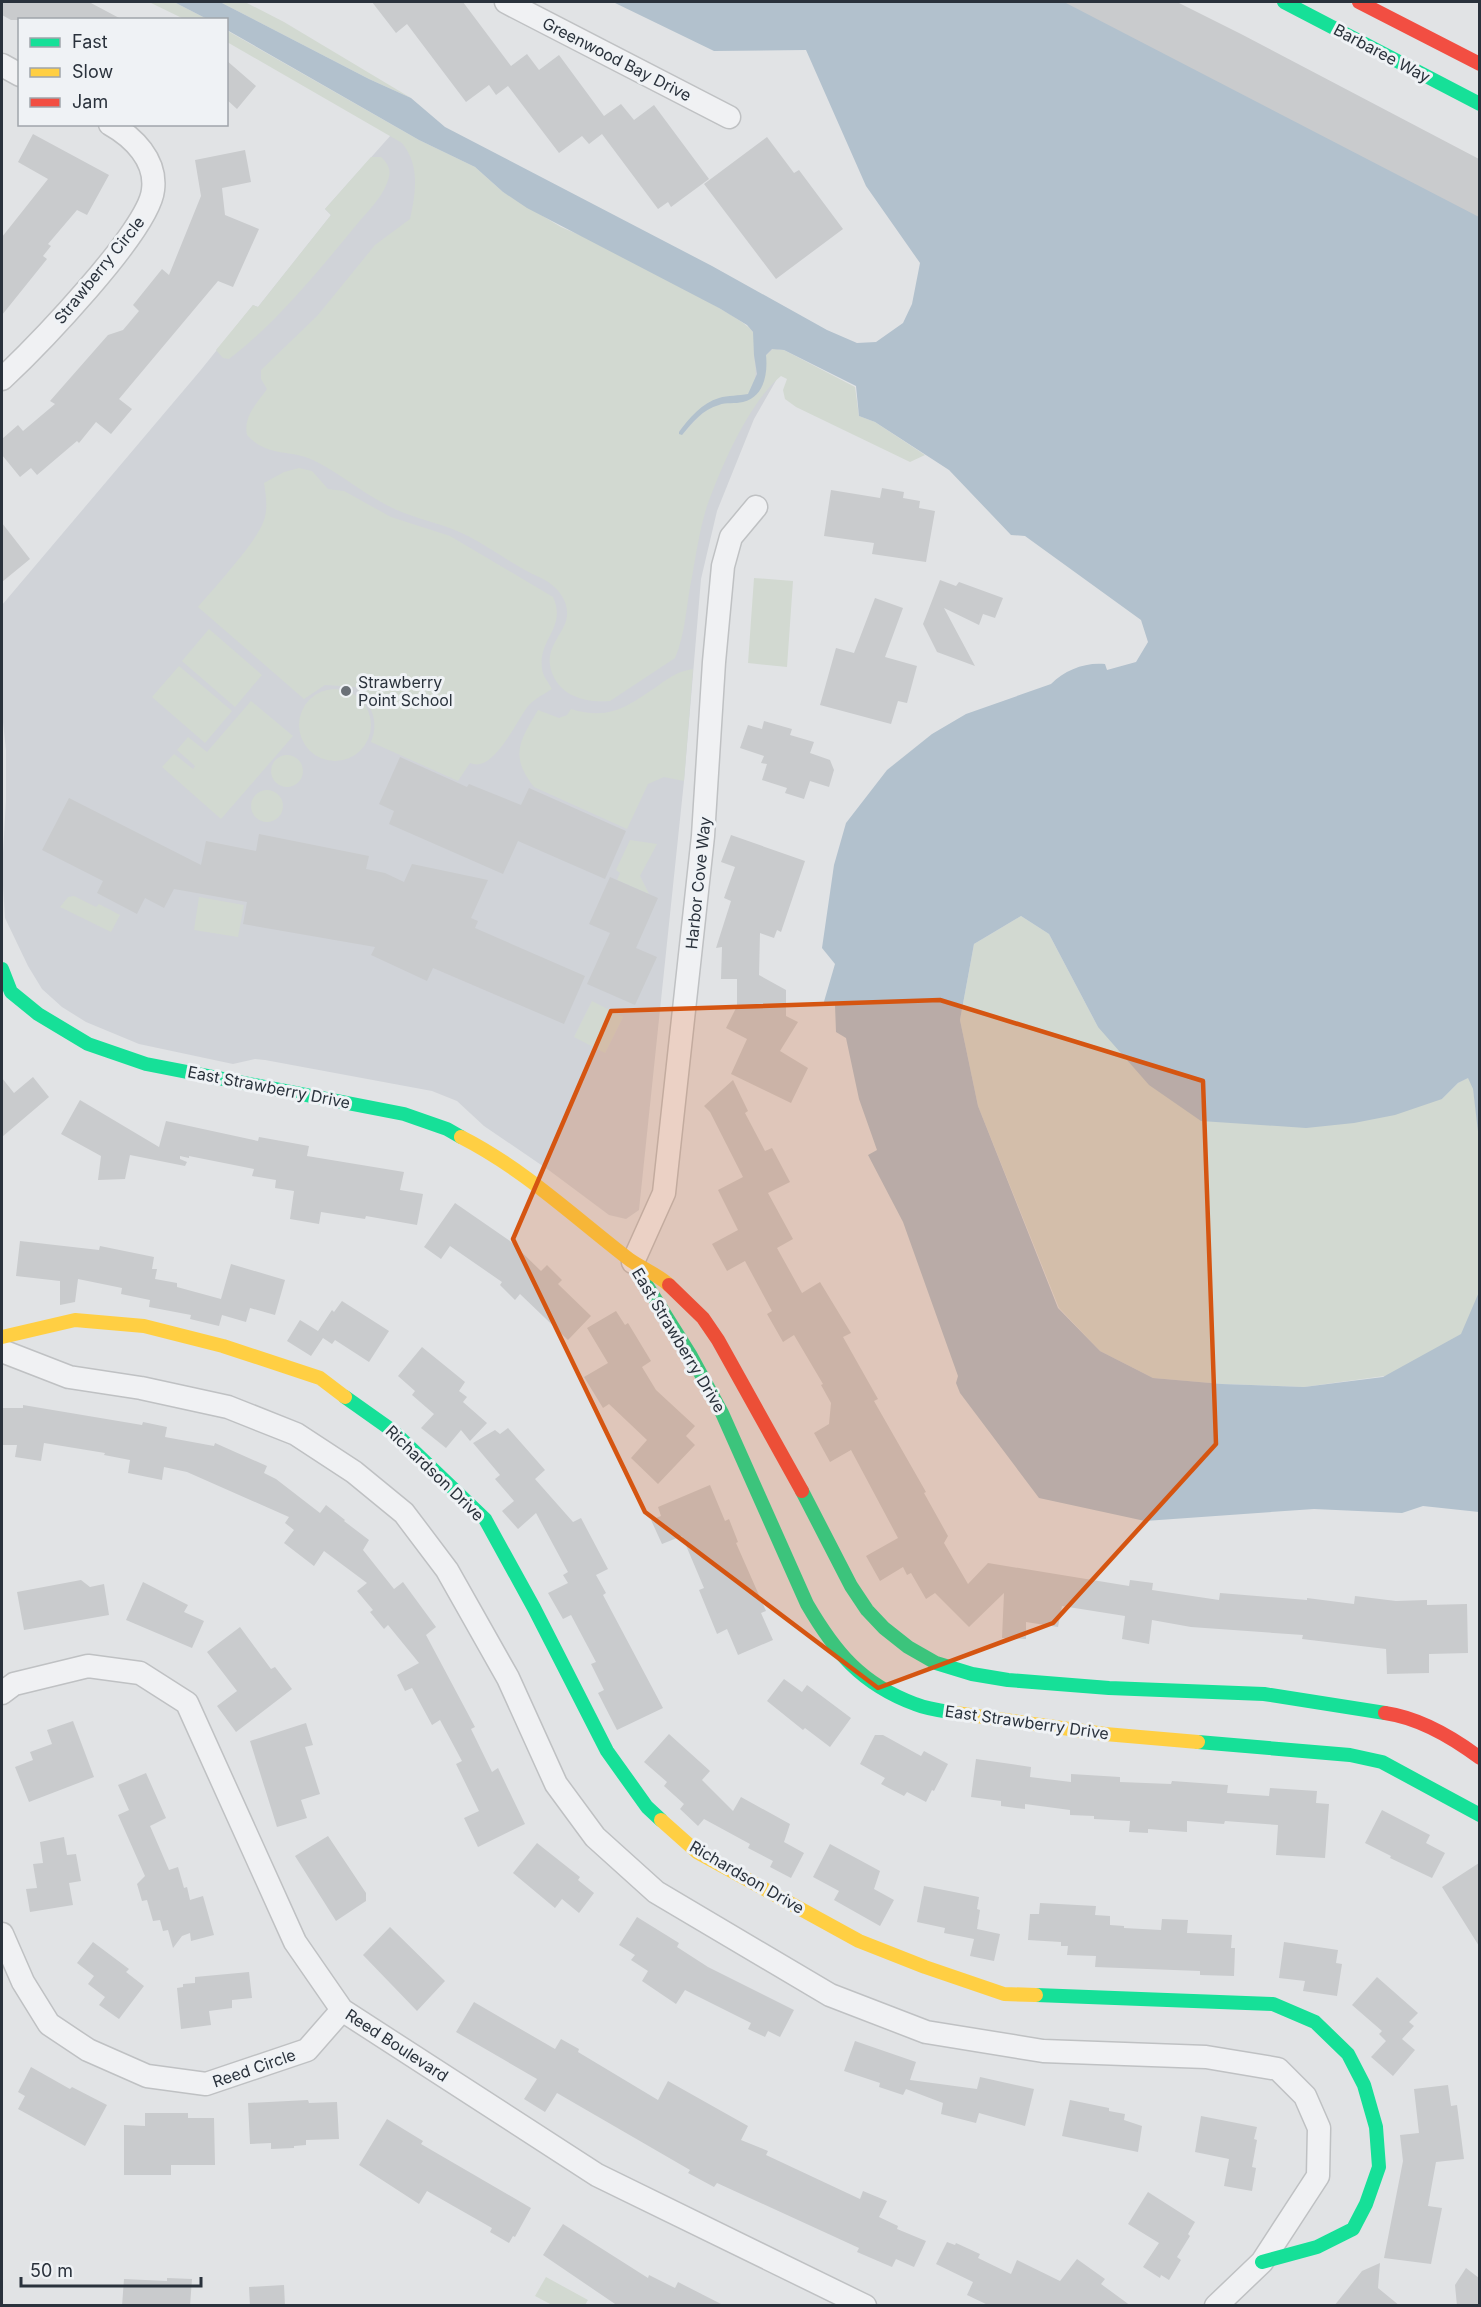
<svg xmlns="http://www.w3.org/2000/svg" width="1481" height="2307" viewBox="0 0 1481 2307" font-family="Inter,sans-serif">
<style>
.built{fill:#d0d3d8}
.green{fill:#d2d9d1}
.water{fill:#b2c1cd}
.building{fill:#c9cbcd}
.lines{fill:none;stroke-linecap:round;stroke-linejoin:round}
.street-casing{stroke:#bfc1c3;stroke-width:25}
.street{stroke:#f0f1f3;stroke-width:22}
.fast{stroke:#16e098;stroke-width:14}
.slow{stroke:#ffcf43;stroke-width:14}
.jam{stroke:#f24e42;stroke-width:14}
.marked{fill:#d55511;fill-opacity:0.2;stroke:#d55511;stroke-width:4.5;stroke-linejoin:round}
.poi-dot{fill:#6a7077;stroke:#eff2f5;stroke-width:2}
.labels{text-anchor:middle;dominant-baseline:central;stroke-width:6;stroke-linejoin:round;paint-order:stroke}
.street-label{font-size:16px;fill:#2a323c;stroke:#eff2f5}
.poi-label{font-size:16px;fill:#2a323c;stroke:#eff2f5;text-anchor:start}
</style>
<rect width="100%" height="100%" fill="#e1e3e5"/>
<path class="built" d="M391,135L790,356L754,419L717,511L701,579L684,781L639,1210L626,1219L609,1215L550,1171L484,1126L457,1101L432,1091L265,1060L255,1059L233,1064L139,1044L86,1022L62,1007L42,989L28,966L5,918L2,870L6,800V750L2,713V605L200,371L253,305L258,307L331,215L325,209Z"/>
<path class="green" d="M149,2H174L207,19H184Z
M220,2H245L284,22L411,98L369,79Z
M226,30L419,140L475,167L503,192L561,227L582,236C606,248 748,318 753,332C756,339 753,348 754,355C756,373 758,377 748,394L703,407L679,431L682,435C693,423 703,409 719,404C734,400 741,404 756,395L765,356L773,349L784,350L855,387L859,416L875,422L925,455L910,462L796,407L785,399L783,390L787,379L781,376C749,402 721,467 707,506C700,528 696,554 692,577C686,604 686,633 675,658L610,701C585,703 559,696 551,670C550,665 549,661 550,656C552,644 560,635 565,624C573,603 557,585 539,577C514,566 493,549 468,536C447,525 425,521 404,513C372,501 346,477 317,462C292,448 269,459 247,435C243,417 257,403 267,389L261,379V370L318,315L375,245L410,219C416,192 420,165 402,143L227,42Z
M371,157H381C387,163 391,168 389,177C384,197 365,214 353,229C315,275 276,323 229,359L223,358L216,350L253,305L258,307L331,215L325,209Z
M299,468L312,471L328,489L344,491L391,517L450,536L553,597C567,628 538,639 542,668C542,675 549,683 552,689C544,694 536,698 529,705C517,719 494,774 470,763L458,781L371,742C380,718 370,706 356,687L325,685L304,699L198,607C214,588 258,541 264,520C268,508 266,495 264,483L284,472Z
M754,578L793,581L787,667L748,663Z
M209,629L262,675L235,707L182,661Z
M179,666L232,711L205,743L152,697Z
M693,669L684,781L664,777L648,784L627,829L534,787C509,755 520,741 538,710L559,718L567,715L571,709C610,721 628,706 659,685C670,677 679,671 693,669Z
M299 725a36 36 0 1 1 72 0a36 36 0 1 1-72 0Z
M251,701L293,736L221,819L162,767L174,754L193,769L195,766L177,750L188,737L207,752Z
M271 771a16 16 0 1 1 32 0a16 16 0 1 1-32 0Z
M251 806a16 16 0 1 1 32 0a16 16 0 1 1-32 0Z
M630,840L657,844L640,876L649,894L617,880L620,873L616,870Z
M74,896L96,907L99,904L120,915L111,932L60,907L68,897Z
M199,897L244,905L238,937L194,930Z
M1021,916L1049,934L1098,1027L1442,1099L1458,1083L1469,1077L1473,1089L1480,1140L1479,1363L1304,1387L1222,1384L1153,1378L1100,1351L1059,1308L978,1106L960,1020L974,944Z
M592,1001L623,1017L605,1053L574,1037Z
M546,2277L588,2300L585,2305H552L535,2296Z"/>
<path class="water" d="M174,2H220L369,79L411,98L445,127L712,266L827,330L857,343L876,342L903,323L912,304L920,263L866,186L806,50L714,51L613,2H1127L1223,48L1390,144L1479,188V1140L1473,1089L1468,1078L1458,1083L1442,1099L1395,1115L1354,1123L1306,1128L1201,1121L1149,1085L1098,1027L1049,934L1021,916L974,944L960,1020L978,1106L1058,1308L1100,1351L1153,1378L1222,1384L1304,1387L1383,1377L1461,1334L1479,1292V1512L1423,1506L1402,1513L1314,1509L1145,1521L1039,1498L960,1393L956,1383L958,1376L903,1222L868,1155L877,1150L859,1099L846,1038L836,1032L835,1005H823L835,964L822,948L834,865L846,823L887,770L932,734L966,714L1051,684C1065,670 1085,662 1105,664L1107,670L1136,662L1148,642L1141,620L1025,536L1011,535L949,470L875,422L859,416L856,386L784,350L772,349L766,355C768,374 764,397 743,402C735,404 726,402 719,405C703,409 692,423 682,435L679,434V432C689,418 702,403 719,398C728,395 739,396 748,394L757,374L754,355L753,332L747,325L719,308L527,208L503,192L475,167L419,140L227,30L226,20L207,19Z"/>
<path class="building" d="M2,2H89L123,20H11L2,15Z
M372,2H463L511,66L527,54L539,70L559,55L604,116L621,104L634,120L654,105L709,179L671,207L668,202L658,209L602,134L589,144L582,136L559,153L508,86L496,95L489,85L466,102L407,24L396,33Z
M1064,2H1177L1241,34L1479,159V217Z
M226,60L256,86L237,109L226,99Z
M33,134L109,175L87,215L77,210L48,244L51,246L43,256L47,259L2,315V237L48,179L18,162Z
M767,137L794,173L799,170L843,229L776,279L704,184Z
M245,150L251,182L222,188L225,215L259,229L233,287L218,281L119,399L132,409L111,434L96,422L79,443L77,441L37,475L31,468L20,477L2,455V439L18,425L23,431L55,404L50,401L108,335L123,330L139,311L133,305L162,269L169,275L201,196L195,160Z
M882,488L904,492L903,498L920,501L919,508L935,511L926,562L872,554L874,543L824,536L831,490L880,498Z
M2,523L30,559L2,582Z
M940,580L956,586L959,582L1003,598L995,618L983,614L979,625L944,608L975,666L937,652L923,624Z
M875,598L903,608L885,657L917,666L907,703L898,701L891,724L820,705L836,648L854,653Z
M764,721L792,729L790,735L814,742L810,753L830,760L834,770L829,787L810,781L804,799L785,793L787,788L762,780L767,764L761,763L764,756L740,748L748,725L762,729Z
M400,757L467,787L469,784L521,805L529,788L626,831L605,879L518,841L503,874L389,824L394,811L379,804Z
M69,798L201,865L206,841L256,851L259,834L369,856L366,869L385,873L404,882L412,864L488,880L471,918L478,921L475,928L585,976L564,1024L433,968L427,981L371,955L375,947L243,924L247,902L174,889L164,908L145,898L137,914L97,893L103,881L42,850Z
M731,835L805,861L781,932L777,930L774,938L760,933L759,975L786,990V1016L798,1022L780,1051L808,1068L791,1103L731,1074L747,1039L726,1028L737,1006V979H721L722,947L716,948L731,901L724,898L735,867L721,862Z
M610,877L658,898L636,948L657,957L635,1005L587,984L610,933L589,924Z
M33,1077L49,1097L2,1137V1078L14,1093Z
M733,1080L748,1111L745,1113L765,1151L772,1148L790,1182L768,1193L793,1239L777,1248L802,1293L820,1282L851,1333L843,1337L878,1399L874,1401L926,1492L924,1493L948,1536L944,1543L968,1584L988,1563L1129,1586L1130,1580L1153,1583L1152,1590L1219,1600L1220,1593L1307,1600V1598L1354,1604L1355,1596L1396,1601L1427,1600V1605L1467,1604L1468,1653L1429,1654V1673L1387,1674L1386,1649L1302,1639L1303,1635L1191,1627L1152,1620L1149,1644L1122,1639L1125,1616L1062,1606L1058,1627L1026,1622V1639L1002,1638L1004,1593L969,1627L935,1593L926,1599L911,1573L907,1575L903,1567L880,1581L866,1556L898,1538L851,1450L830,1462L814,1433L829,1424L831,1403L821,1385L823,1384L794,1335L783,1342L767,1314L772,1311L745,1261L727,1271L712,1244L738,1230L718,1190L743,1177L710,1112L704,1106Z
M80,1100L159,1147L166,1121L258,1141L259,1137L309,1146L307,1156L404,1172L400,1190L423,1194L417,1225L366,1216L365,1219L321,1212L319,1224L290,1219L294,1191L275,1188L276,1180L252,1176L254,1169L189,1156V1158L180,1156V1159L187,1162L185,1166L130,1155L125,1179L98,1180L101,1156L61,1134Z
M455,1203L510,1241L541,1271L547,1265L562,1280L558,1284L591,1316L568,1340L520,1294L515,1300L500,1285L502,1282L450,1246L441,1259L424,1247Z
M20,1241L99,1250L100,1246L154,1257L152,1269H157L155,1279L177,1283V1287L221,1299L231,1264L285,1280L275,1315L250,1308L246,1322L222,1315L219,1326L190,1319L191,1315L149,1307L150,1300L121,1294L122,1288L78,1279L75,1302L60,1305V1281L16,1276Z
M342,1301L389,1331L369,1362L335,1340L332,1344L323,1338L311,1356L287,1341L300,1320L318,1331L332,1310L334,1312Z
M616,1311L625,1325L628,1323L651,1361L642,1367L656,1390L695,1426L686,1436L695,1445L658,1484L631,1458L647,1440L609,1404L603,1408L584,1377L608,1363L587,1328Z
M422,1347L465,1382L459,1391L467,1397L463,1402L487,1423L470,1441L461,1430L446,1448L421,1428L434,1414L412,1395L415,1391L398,1376Z
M23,1405L142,1425L143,1422L167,1427L165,1437L214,1446L215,1443L267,1466L264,1473L276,1479L320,1513L326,1505L345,1520L344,1521L369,1540L363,1550L394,1589L403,1582L436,1627L426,1635L475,1727L471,1729L492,1772L498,1768L525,1824L478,1847L464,1818L479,1811L456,1764L462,1761L440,1720L432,1725L412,1688L405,1691L397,1675L419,1663L388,1625L384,1629L370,1612L373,1610L357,1591L367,1583L324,1551L314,1566L284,1543L294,1530L285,1523L289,1517L187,1472L164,1467L162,1480L128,1473L130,1460L104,1455L105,1453L44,1443L41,1461L15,1457L17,1445H2V1408H23Z
M508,1428L545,1470L535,1479L573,1522L581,1518L608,1569L596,1575L606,1593L603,1595L663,1708L617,1730L598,1693L604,1690L591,1664L596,1662L571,1615L563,1619L548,1593L568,1583L563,1575L568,1572L536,1513L518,1529L502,1511L514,1501L495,1479L500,1475L473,1443L495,1430L500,1434Z
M710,1485L725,1521L729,1519L738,1542L736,1543L766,1611L761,1613L773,1640L738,1655L727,1629L717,1634L699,1590L704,1588L682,1536L662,1544L651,1520L661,1516L658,1507Z
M81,1580L90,1587L104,1584L109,1615L24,1630L17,1592Z
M143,1582L188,1605L184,1612L204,1621L192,1648L126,1620Z
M240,1627L271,1669L275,1667L292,1689L236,1732L217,1706L237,1691L207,1652Z
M784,1679L802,1692L807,1685L851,1718L830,1747L805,1728L803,1730L767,1701Z
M73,1721L94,1777L29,1802L15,1767L33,1760L30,1752L52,1744L47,1730Z
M306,1723L313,1745L305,1747L320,1794L301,1800L307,1818L277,1827L250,1741Z
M669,1734L710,1771L702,1780L733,1811L741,1797L790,1824L784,1842L804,1853L791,1878L770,1867L773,1861L748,1848L750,1844L704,1819L698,1826L680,1809L684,1804L664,1786L667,1782L644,1762Z
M875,1735H883L921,1756L924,1751L948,1764L934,1791L932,1790L926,1802L907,1792L904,1796L881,1784L885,1778L860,1764Z
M976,1759L1031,1767L1030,1777L1071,1782V1774L1120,1777V1782L1171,1784L1172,1781L1228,1785L1227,1793L1269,1796L1270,1788L1317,1791L1316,1803L1329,1804L1325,1858L1276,1855L1278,1825L1225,1821L1224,1824L1187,1821V1832L1148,1829V1833L1129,1832L1130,1821L1094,1819V1816L1070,1815V1810L1025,1804V1809L1001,1806V1801L971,1797Z
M146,1773L166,1818L150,1826L169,1870L178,1867L184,1888L187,1887L190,1900L203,1896L214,1935L191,1941L190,1933L182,1936L173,1948L168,1930L163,1931L160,1920L153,1921L147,1900L142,1901L137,1884L145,1876L118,1815L129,1810L118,1785Z
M1382,1810L1430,1835L1426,1843L1445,1853L1432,1878L1390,1858L1391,1856L1365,1843Z
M328,1836L366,1893V1901L336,1921L295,1856Z
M64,1837L67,1855L76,1854L81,1881L69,1883L73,1905L30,1912L26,1889L37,1888L33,1864L43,1863L40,1842Z
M537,1843L580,1877L578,1880L594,1893L579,1913L562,1899L555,1908L513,1873Z
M830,1844L880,1871L874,1889L894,1900L880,1926L834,1900L839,1891L813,1877Z
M1479,1863V1946L1442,1887Z
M924,1886L979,1897L977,1909L980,1910L977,1929L1000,1934L994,1961L970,1956L974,1939L944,1933L945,1928L917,1922Z
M1040,1903L1096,1906L1095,1915L1110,1916V1925L1124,1926V1928L1161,1930L1162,1919L1188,1920L1187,1933L1232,1935L1231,1948H1235L1234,1976L1200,1975V1971L1095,1967L1096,1956L1067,1955L1068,1946H1061V1942L1028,1940L1030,1914H1039Z
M637,1917L679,1943L677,1947L708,1967L794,2010L780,2037L768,2031L765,2037L748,2029L751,2023L685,1990L676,2004L642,1981L648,1971L631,1960L635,1955L619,1945Z
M390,1927L445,1981L417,2011L363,1955Z
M93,1942L129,1969L126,1972L144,1986L119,2019L99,2005L105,1997L88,1984L94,1976L77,1963Z
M1284,1942L1338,1950L1336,1963L1342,1964L1337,1996L1303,1991L1305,1981L1279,1978Z
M249,1972L252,1998L232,2000V2008L209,2011L211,2025L181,2029L177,1988L183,1987V1984L195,1983V1977Z
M1377,1977L1418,2013L1409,2022L1414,2026L1402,2039L1415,2050L1393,2076L1371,2057L1386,2041L1379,2034L1382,2031L1352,2005Z
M474,2002L555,2049L561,2039L579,2049L578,2052L658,2100L668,2081L748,2126L741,2140L768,2151L766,2155L860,2199L863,2191L887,2201L879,2217L898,2226L897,2229L926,2241L914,2267L896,2259L892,2267L857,2252L859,2248L717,2183L714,2187L688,2173L690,2170L557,2093L545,2112L524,2099L537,2079L456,2032Z
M855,2041L916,2062L910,2080L977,2089L980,2077L1034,2089L1025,2126L979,2113L976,2123L941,2114L943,2103L906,2089L903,2095L879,2087L880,2083L844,2071Z
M31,2067L70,2089L72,2087L107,2105L85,2146L18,2109L25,2096L18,2092Z
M1448,2085L1451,2106L1457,2105L1464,2159L1436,2162L1428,2206L1442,2208L1431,2264L1384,2258L1403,2161L1400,2135L1419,2133L1414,2089Z
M308,2100L309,2103L337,2102L339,2139L306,2140V2145L294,2146V2148L271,2149V2143L250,2144L248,2103Z
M1070,2100L1109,2108V2111L1125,2114L1124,2120L1142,2126L1138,2152L1062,2136Z
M145,2113H188V2118H214L215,2165H171V2175H124V2125L145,2126Z
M1201,2116L1257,2127L1254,2139L1257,2140L1252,2167L1256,2168L1252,2191L1224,2186L1229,2159L1195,2152Z
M387,2119L423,2141L421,2144L531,2208L515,2237L513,2236L509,2243L490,2232L492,2228L427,2191L419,2204L359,2165Z
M1148,2192L1195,2222L1188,2234L1190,2236L1177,2257L1181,2260L1169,2280L1161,2275L1160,2278L1143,2267L1159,2243L1128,2224Z
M563,2224L648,2278L649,2275L675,2288L678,2282L725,2306H618L543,2255Z
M947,2242L955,2245L956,2243L980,2254L978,2258L1011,2274L1017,2260L1060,2281L1077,2259L1105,2279L1101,2284L1131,2306H990L967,2295L973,2282L936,2264Z
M1380,2263L1378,2288L1400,2306H1334L1362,2271Z
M1466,2268L1479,2278V2306H1457L1455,2285Z
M167,2278L192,2279L190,2306H122L124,2279L167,2281Z
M284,2285L285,2306H250L249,2287Z"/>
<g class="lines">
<defs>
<path id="street" d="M506,2L729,117
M2,65L20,75
M2,379C35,348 149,231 153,190C157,160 133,137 110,124
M633,1262L664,1193L703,836L714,662L723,566L731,537L756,507
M2,1351L69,1377L141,1388L228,1407L296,1434L354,1472L404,1513L447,1570L508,1678L556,1784L595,1837L656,1892L830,1995L926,2032L1043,2051L1206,2057L1278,2069L1305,2096L1319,2128L1318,2176L1262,2262L1216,2306
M2,1693L14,1684L88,1666L140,1673L187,1703L295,1942L342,2010L597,2175L865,2306
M2,1934L23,1982L49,2024L88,2050L147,2076L206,2084L307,2050L342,2010"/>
</defs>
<use href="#street" class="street-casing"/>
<use href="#street" class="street"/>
<path class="fast" d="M1284,2L1480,104
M2,969L11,992L38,1014L88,1044L146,1064L404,1114L447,1129L461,1137
M639,1273L691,1356L722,1413L807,1604C835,1652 861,1684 915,1704C927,1709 943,1711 956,1713
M345,1397L393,1431L485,1519L534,1608L607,1751L647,1807L661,1820
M802,1491L851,1586L867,1610L884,1628L908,1647L936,1663L972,1674L1008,1680L1109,1688L1264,1694L1385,1713
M1198,1742L1350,1755L1382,1762L1480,1815
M1036,1995L1273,2004L1315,2022L1348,2054L1364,2085L1376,2127L1379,2167L1366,2204L1353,2229L1317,2247L1262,2262"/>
<path class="slow" d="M461,1137C524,1169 574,1217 630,1260C643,1269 657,1274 669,1285
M2,1337L75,1320L144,1326L223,1346L320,1378L345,1397
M956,1713L1105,1734L1198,1742
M661,1820L697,1852L859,1941L925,1967L1004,1994L1036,1995"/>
<path class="jam" d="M1359,2L1480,64
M669,1285L703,1318L718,1340L802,1491
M1385,1713C1420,1718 1452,1737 1480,1758"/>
</g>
<path class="marked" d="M940,1000L1203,1081L1216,1444L1053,1623L878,1688L645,1512L513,1239L611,1011Z"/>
<circle class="poi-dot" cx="346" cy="691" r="6"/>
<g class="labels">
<g class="street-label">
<text transform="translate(1382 53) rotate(28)">Barbaree Way</text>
<text transform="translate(617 59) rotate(27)">Greenwood Bay Drive</text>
<text transform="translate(99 270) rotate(-51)">Strawberry Circle</text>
<text transform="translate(698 883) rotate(-84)">Harbor Cove Way</text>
<text transform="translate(269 1087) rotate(11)">East Strawberry Drive</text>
<text transform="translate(679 1340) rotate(59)">East Strawberry Drive</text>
<text transform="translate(435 1473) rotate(44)">Richardson Drive</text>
<text transform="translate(1027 1722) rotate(8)">East Strawberry Drive</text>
<text transform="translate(747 1877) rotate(30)">Richardson Drive</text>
<text transform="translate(397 2045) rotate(33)">Reed Boulevard</text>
<text transform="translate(254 2068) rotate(-19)">Reed Circle</text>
</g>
<g class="poi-label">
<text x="358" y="682">Strawberry<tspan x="358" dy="18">Point School</tspan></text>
</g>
</g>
<rect width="1481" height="2307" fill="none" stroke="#2a323c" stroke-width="6"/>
<rect x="18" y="18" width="210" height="108" fill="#eff2f5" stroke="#a0a5ab" stroke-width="1.5"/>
<rect x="30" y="38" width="30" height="9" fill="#16e098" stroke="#a0a5ab" stroke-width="1.5"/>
<text x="72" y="48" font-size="18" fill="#2a323c">Fast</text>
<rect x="30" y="68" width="30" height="9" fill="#ffcf43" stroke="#a0a5ab" stroke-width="1.5"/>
<text x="72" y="78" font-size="18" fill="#2a323c">Slow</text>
<rect x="30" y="98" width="30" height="9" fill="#f24e42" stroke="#a0a5ab" stroke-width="1.5"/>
<text x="72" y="108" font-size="18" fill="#2a323c">Jam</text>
<path d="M21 2277v9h180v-9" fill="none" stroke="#2a323c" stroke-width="3"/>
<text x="30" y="2277" font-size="18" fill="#2a323c" stroke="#eff2f5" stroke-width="4.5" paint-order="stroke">50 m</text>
</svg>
